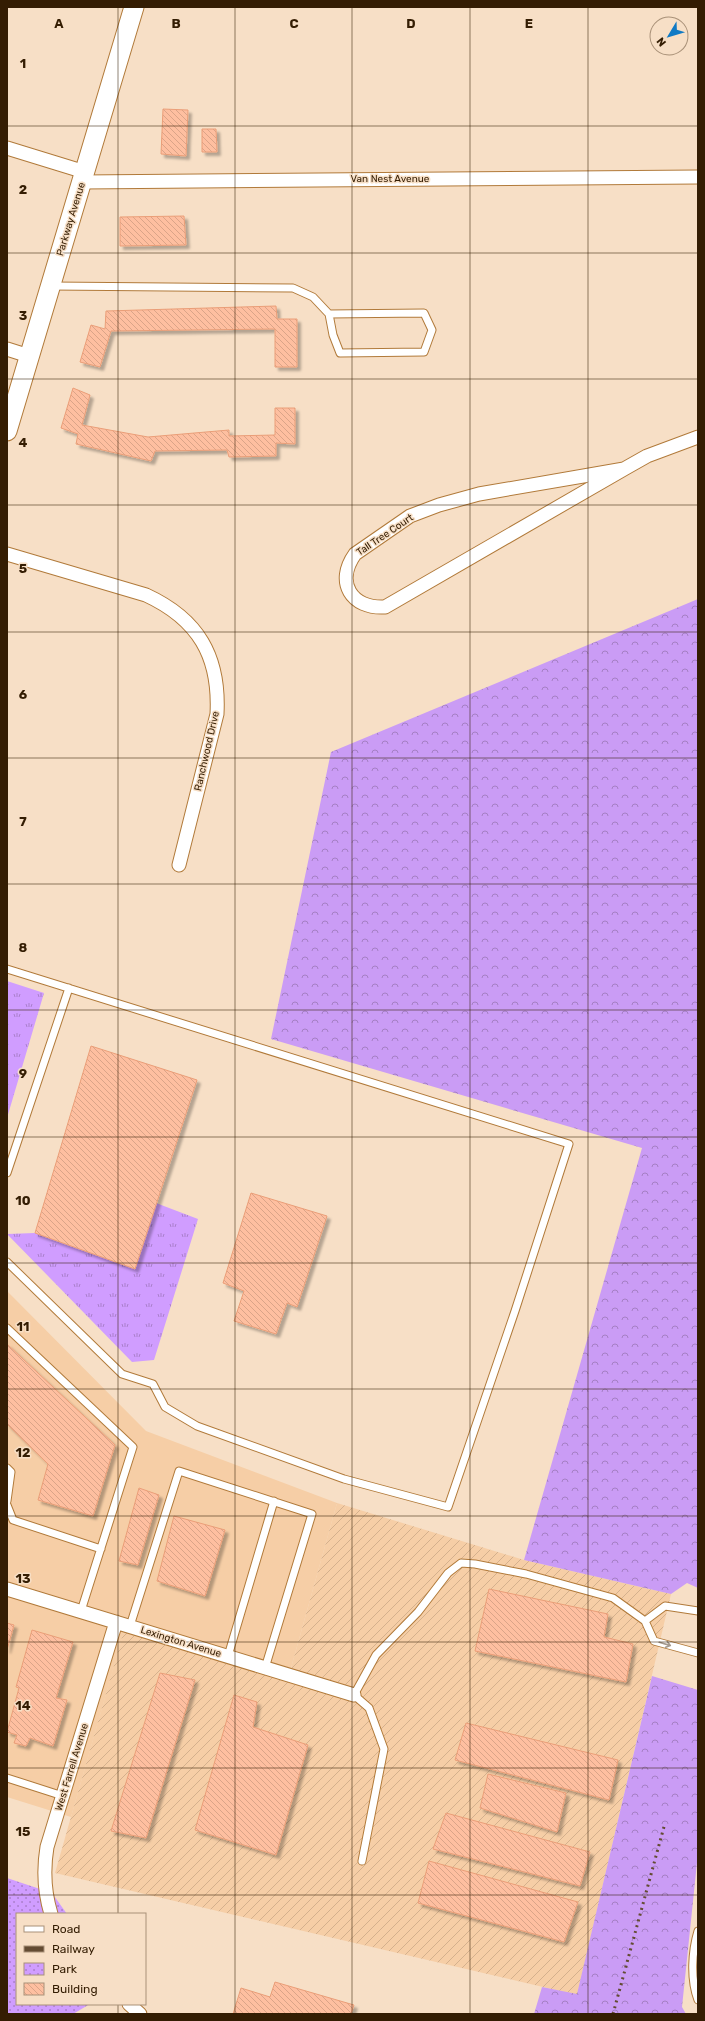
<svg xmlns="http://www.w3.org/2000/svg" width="705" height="2021" viewBox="0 0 705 2021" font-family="Rubik,sans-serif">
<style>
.built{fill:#f6cea6}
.industrial{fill:url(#industrial-furrows)}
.grass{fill:url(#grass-tufts)}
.forest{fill:url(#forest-crowns)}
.park{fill:url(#park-dots)}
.building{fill:url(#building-back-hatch);stroke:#ea9e78;filter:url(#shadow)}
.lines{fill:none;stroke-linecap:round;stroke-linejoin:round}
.lane-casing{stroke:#b17a3a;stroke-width:9}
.street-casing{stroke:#b17a3a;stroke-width:15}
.secondary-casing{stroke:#b17a3a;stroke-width:21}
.lane{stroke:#fff;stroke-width:7}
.street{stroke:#fff;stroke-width:13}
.secondary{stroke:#fff;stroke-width:19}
.rail{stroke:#634b32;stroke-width:3;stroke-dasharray:2 4;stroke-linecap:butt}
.oneway{stroke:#a4998e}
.grid{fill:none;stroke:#341d03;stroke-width:1;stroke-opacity:0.55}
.labels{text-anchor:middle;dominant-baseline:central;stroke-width:3;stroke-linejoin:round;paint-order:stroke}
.street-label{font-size:10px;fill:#341d03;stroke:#f7dfc6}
.grid-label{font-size:13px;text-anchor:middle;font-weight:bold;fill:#341d03;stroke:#f7dfc6;stroke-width:3;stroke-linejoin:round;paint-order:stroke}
</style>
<defs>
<pattern id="industrial-furrows" width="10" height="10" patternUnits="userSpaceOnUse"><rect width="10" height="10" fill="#f6cea6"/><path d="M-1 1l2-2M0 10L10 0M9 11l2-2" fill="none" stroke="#d4b08d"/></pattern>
<pattern id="grass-tufts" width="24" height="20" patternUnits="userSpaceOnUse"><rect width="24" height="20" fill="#d09dff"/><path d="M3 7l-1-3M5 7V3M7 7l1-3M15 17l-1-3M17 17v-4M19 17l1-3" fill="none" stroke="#aa7fcc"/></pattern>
<pattern id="forest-crowns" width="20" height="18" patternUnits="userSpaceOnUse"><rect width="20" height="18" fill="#ca9cf5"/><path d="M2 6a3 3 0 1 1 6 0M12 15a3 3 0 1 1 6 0" fill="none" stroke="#a57fc4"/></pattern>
<pattern id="park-dots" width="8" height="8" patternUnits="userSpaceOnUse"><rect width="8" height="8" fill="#d09dff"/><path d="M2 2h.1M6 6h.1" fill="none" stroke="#aa7fcc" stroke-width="1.8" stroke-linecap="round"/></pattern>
<pattern id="building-back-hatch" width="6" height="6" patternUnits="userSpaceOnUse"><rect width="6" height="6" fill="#febfa0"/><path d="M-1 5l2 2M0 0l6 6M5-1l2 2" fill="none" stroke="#daa488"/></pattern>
<filter id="shadow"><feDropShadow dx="3.5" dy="3.5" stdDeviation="1" flood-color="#0004"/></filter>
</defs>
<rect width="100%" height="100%" fill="#f7dfc6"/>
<path class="built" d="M7,1291L146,1431L337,1503L291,1668L127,1621L71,1817L7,1797Z"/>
<path class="industrial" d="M337,1503L524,1560L671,1594L577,1995L55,1873L127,1620L291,1668Z"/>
<path class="grass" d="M7,981L44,993L7,1118Z
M156,1203L198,1219L154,1360L132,1362L7,1234L35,1233L135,1269Z"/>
<path class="forest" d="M698,599V1588L687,1583L671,1594L524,1560L642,1148L271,1039L331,752Z
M652,1676L698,1690V1853L682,2007L686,2014H534L542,1987L577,1994Z"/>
<path class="park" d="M7,1878L52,1893L67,1914H17V2004H90L73,2014H7Z"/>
<path class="building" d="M163,109L188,110L186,156L161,154Z
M202,129H216L217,152H202Z
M184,216L186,245L120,246V217Z
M276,306L277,319H297V367H275V329L111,331L100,367L80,362L91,325L105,329L106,311Z
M73,388L90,395L82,425L148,437L229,430V436L275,435V408H295V444L276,443V456L229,457L227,450L155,451L151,461L76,444L78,434L61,428Z
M91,1046L197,1080L135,1269L35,1233Z
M251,1193L327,1216L297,1307L287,1303L276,1334L234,1321L244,1291L223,1283Z
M7,1344L115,1445L93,1516L38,1500L48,1464L7,1424Z
M139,1488L159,1495L138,1565L119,1561Z
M174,1516L225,1530L205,1596L157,1581Z
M489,1589L608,1614L604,1637L633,1644L626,1682L475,1651Z
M7,1623L14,1625L7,1650Z
M32,1630L73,1642L56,1698L67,1700L53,1746L30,1738L26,1746L14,1743L17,1735L7,1732L19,1688L16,1687Z
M160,1673L195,1680L146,1838L111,1831Z
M234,1695L257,1702L253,1727L308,1745L276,1855L195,1830Z
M466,1723L618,1760L609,1800L455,1760Z
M488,1774L566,1793L557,1832L480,1808Z
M446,1813L590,1852L580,1886L433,1849Z
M429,1861L578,1902L564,1942L418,1903Z
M275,1982L354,2005L351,2014H233L241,1988L270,1997Z"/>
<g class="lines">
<defs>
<path id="lane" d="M51,286L293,288L313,297L329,314L333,335L340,353L424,352L432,330L424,313L329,314
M7,969L569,1144L515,1311L448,1507L344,1479L197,1426L165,1407L153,1384L122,1374L7,1262
M7,1173L69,988
M7,1328L133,1447L81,1611
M7,1468L11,1472L7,1501
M7,1505L13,1520L101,1549
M645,1621L665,1606L698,1611
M130,1626L179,1471L312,1514L265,1668
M228,1656L274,1501
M7,1778L63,1796
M362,1861L384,1749L369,1708L354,1695L376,1655L418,1612L448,1573L461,1563L475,1564L526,1574L613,1598L645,1621L654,1641L698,1653
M698,1931C692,1951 690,1979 698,2000"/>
<path id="street" d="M7,148L85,172
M82,182L698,177
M7,349L29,356
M624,469L385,607C351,609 335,582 355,554L410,516L439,505L479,494Z
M624,469L647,456L698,437
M7,554L146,595C198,619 220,656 217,714L179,865
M7,1589L354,1695
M51,1914C44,1891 43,1871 47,1847L116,1622
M129,2004L140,2014"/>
<path id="secondary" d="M7,431L134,7"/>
</defs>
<use href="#lane" class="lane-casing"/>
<use href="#street" class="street-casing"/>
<use href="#secondary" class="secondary-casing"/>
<use href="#lane" class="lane"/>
<use href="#street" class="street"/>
<use href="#secondary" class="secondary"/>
<path class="rail" d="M613,2014L665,1823"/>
</g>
<defs><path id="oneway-shaft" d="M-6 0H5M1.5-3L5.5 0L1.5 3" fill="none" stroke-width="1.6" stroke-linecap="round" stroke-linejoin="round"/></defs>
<use class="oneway" href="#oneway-shaft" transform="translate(665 1644) rotate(16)"/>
<path class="grid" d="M118,7V1914M235,7V2014M352,7V2014M470,7V2014M588,7V2014M7,126H698M7,253H698M7,379H698M7,505H698M7,632H698M7,758H698M7,884H698M7,1010H698M7,1137H698M7,1263H698M7,1389H698M7,1516H698M7,1642H698M7,1768H698M7,1895H698M118,2004V2014"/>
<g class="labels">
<g class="street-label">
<text x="390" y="179">Van Nest Avenue</text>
<text transform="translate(71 219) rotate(-73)">Parkway Avenue</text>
<text transform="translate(385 535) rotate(-34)">Tall Tree Court</text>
<text transform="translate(207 751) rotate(-77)">Ranchwood Drive</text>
<text transform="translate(181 1642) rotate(17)">Lexington Avenue</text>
<text transform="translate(72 1767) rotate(-73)">West Farrell Avenue</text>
</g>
</g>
<g class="grid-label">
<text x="59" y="28">A</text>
<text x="176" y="28">B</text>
<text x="294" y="28">C</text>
<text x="411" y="28">D</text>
<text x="529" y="28">E</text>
<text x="23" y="68">1</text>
<text x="23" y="194">2</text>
<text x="23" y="320">3</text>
<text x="23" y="447">4</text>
<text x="23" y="573">5</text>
<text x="23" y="699">6</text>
<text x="23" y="826">7</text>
<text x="23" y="952">8</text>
<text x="23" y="1078">9</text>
<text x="23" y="1205">10</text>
<text x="23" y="1331">11</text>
<text x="23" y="1457">12</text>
<text x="23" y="1583">13</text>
<text x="23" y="1710">14</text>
<text x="23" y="1836">15</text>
</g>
<rect width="705" height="2021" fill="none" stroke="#341d03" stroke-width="16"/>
<rect x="16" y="1913" width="130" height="92" fill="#f7dfc6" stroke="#a99178"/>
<rect x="24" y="1926" width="20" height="6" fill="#ffffff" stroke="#a99178"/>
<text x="52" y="1933" font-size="12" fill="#341d03">Road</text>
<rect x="24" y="1946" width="20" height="6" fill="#634b32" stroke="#a99178"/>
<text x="52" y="1953" font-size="12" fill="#341d03">Railway</text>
<rect x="24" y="1963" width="20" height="12" fill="url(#park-dots)" stroke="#a99178"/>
<text x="52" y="1973" font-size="12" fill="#341d03">Park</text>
<rect x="24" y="1983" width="20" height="12" fill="url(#building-back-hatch)" stroke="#a99178"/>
<text x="52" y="1993" font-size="12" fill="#341d03">Building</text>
<g transform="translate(669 36) rotate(232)"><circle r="19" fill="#f7dfc6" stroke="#a99178"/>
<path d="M0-3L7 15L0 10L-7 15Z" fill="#107ac5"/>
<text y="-6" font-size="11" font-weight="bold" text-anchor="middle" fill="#341d03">N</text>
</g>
</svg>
